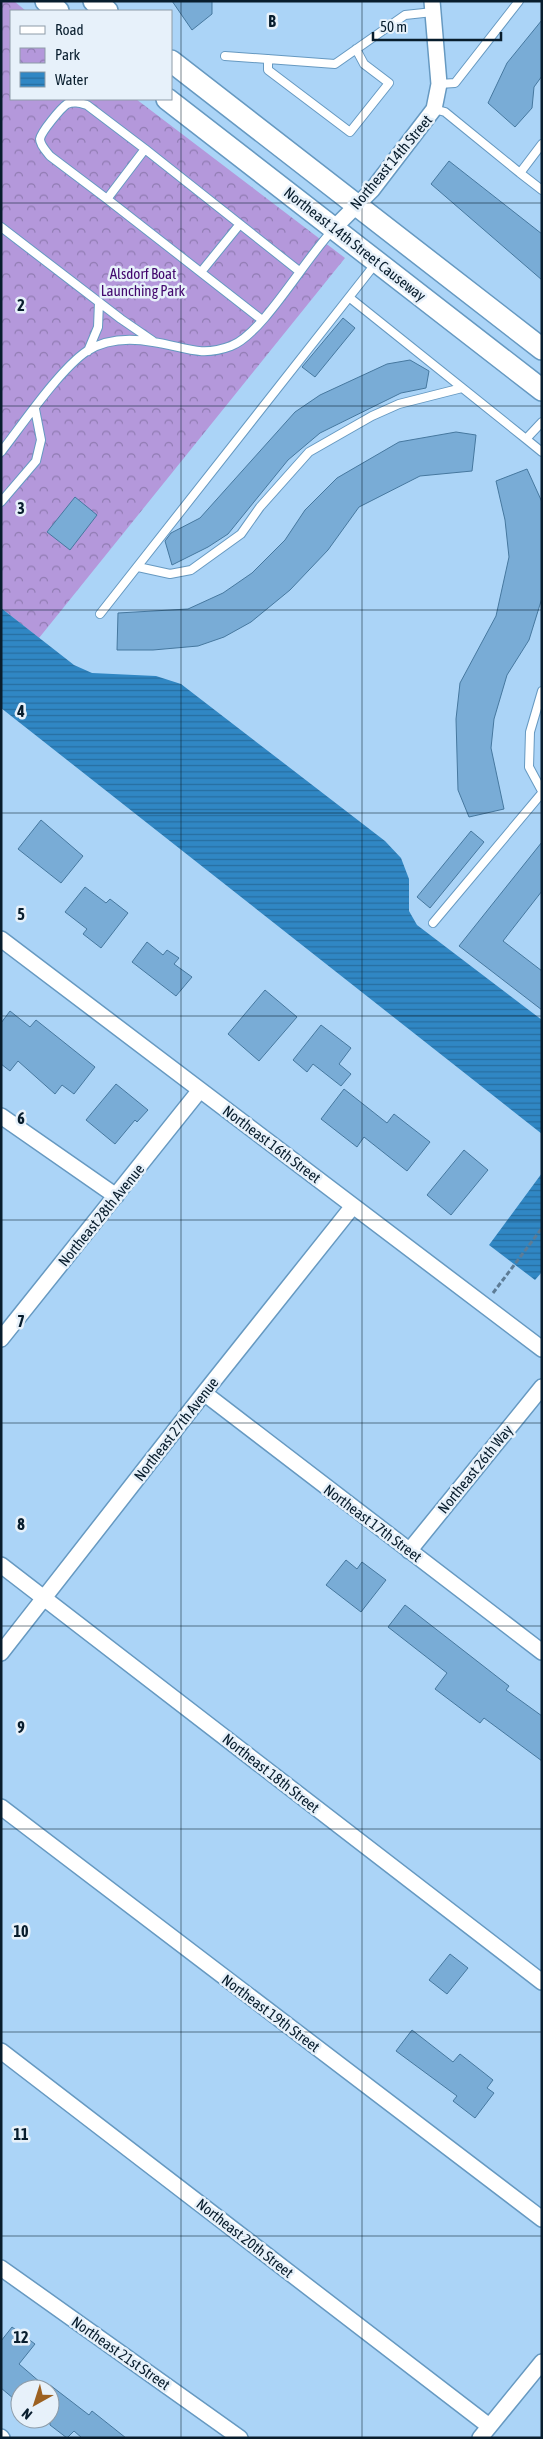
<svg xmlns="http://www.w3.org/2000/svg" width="543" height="2439" viewBox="0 0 543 2439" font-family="'Asap Condensed',sans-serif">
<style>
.park{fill:url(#park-crowns)}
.water{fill:url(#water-rules)}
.building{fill:#79acd6;stroke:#46789f}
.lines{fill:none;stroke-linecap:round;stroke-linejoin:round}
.service-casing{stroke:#6699c1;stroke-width:10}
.minor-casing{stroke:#6699c1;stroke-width:18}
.secondary-casing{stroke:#6699c1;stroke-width:24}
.path{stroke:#5d7c96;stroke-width:3;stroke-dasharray:5 2.5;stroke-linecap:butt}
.service{stroke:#fff;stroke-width:8}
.minor{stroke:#fff;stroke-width:15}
.secondary{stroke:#fff;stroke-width:21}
.grid{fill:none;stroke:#081d2d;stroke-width:1;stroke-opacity:0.55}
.labels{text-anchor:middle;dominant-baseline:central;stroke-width:5;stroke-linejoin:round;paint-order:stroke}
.street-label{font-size:15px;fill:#081d2d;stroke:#e7f1fa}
.park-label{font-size:15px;fill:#42076d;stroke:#e7f1fa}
.grid-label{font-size:16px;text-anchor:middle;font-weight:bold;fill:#081d2d;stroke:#e7f1fa;stroke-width:5;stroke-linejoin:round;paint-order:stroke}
</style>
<defs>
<pattern id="park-crowns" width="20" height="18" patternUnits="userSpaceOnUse" patternTransform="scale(1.25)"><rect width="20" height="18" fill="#b498db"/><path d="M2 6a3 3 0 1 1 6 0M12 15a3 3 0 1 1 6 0" fill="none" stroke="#907bb2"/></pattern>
<pattern id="water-rules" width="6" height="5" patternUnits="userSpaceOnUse" patternTransform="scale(1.25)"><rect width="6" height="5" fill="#3087c4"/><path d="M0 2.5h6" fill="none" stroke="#276ea0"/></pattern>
</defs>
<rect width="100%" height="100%" fill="#abd4f7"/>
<path class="park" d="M1,1H14L26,11H11V99H136L345,258L39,638L1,608Z"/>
<path class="water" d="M1,608L74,665L92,673L156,676L181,684L385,841L401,858L409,879V911L417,925L542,1020V1134L1,708Z
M542,1173V1272L535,1280L489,1245Z"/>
<path class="building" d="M172,1H212V14L192,30Z
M542,20V76L534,87L532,108L515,127L488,103L507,63Z
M449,161L542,234V280L431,184Z
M343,318L355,328L315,377L302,367Z
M410,360L429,371L426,388L401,393L320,433L288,460L228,534L208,547L172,565L165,541L171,533L200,518L295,412L320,395L387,364Z
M456,432L476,435L472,471L420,476L359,507L328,550L290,590L251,622L224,637L198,646L153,650H117L118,613L188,609L223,593L252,573L285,540L305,510L337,478L399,442Z
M527,469L542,502V598L529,640L507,675L494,719L491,748L504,809L469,817L458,790L456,719L460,683L496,616L509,557L505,520L496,481Z
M75,497L97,515L70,550L47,532Z
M41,820L83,856L61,883L18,849Z
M471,831L484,842L430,908L417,897Z
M542,842V891L503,941L542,971V1010L459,946Z
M85,887L106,903L110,899L128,913L101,948L83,934L87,929L65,912Z
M147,942L163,955L167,950L179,958L174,964L192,977L176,996L132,962Z
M265,990L297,1017L259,1061L228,1034Z
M10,1011L30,1027L36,1020L95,1067L74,1094L62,1085L55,1094L18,1061L10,1071L1,1064V1023Z
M321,1025L351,1048L339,1064L351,1074L341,1086L313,1064L307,1072L293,1060Z
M116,1084L148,1110L137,1122L135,1120L115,1144L86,1120Z
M344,1089L387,1123L394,1114L430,1142L407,1171L364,1137L357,1147L321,1119Z
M464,1150L488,1170L451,1215L427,1195Z
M346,1560L357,1569L362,1562L386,1580L361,1612L326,1585Z
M405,1605L509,1686L506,1690L542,1716V1761L484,1718L480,1723L435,1689L447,1673L388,1627Z
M450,1954L468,1968L447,1994L429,1980Z
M412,2030L453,2062L460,2054L493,2080L487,2088L494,2093L475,2118L453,2101L457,2096L396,2051Z
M12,2327L35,2344L19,2364L48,2389H20V2404L1,2388V2341Z
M50,2385L89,2415L92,2411L126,2438H82L74,2431L67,2438L50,2425Z"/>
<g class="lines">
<defs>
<path id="service" d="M225,56L335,64L405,15L433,12
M268,59V70L350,132L389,83L364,64L356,49
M439,84L455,83L519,1
M434,109L445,112L520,173L542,144
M520,173L542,190
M107,199L50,156C46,151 40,145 40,139C41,132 61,108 67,104C74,101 80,103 87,105L145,149
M1,227L121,319L153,341
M201,272L240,224
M350,298L526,439L542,422
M262,320L107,199L145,149L299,271
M88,351L98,327L99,302
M526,439L542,452
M1,452C22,425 60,369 87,351C106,339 131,338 153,342C183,346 199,358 231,346C263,334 306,257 333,230
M1,502L36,461L41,440L35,409
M138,567L170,574L191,570L241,534L260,507L309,452L372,416L399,404L462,388
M100,614L376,263
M542,691L530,732L529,767L542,791
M433,923L542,793"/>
<path id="minor" d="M334,228L372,190L434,109L439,84L432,1
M1,939L542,1349
M1,1116L116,1196
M1,1339L200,1090
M204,1393L542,1652
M409,1551L542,1387
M1,1565L542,1982
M1,1653L204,1393L353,1206
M1,1807L542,2219
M1,2051L489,2426
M1,2268L240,2438
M1,2437L2,2438
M480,2438L542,2362"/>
<path id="secondary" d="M46,1L58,11
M94,1L107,11
M171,61L542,349
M167,99L542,390"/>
</defs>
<use href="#service" class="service-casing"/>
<use href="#minor" class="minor-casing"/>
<use href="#secondary" class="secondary-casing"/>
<path class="path" d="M493,1293L542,1228"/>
<use href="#service" class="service"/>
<use href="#minor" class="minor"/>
<use href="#secondary" class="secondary"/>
</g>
<path class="grid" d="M181,1V2438M362,1V2438M1,203H542M1,406H542M1,610H542M1,813H542M1,1016H542M1,1220H542M1,1423H542M1,1626H542M1,1829H542M1,2032H542M1,2236H542"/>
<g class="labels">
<g class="street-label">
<text transform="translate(391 162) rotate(-50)">Northeast 14th Street</text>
<text transform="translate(355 244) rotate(38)">Northeast 14th Street Causeway</text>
<text transform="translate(272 1144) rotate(37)">Northeast 16th Street</text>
<text transform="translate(101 1215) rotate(-51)">Northeast 28th Avenue</text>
<text transform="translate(176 1429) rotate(-52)">Northeast 27th Avenue</text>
<text transform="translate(475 1469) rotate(-51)">Northeast 26th Way</text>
<text transform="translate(373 1523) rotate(37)">Northeast 17th Street</text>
<text transform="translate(271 1773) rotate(38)">Northeast 18th Street</text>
<text transform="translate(271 2013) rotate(37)">Northeast 19th Street</text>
<text transform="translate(245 2238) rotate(38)">Northeast 20th Street</text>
<text transform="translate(121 2353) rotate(35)">Northeast 21st Street</text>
</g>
<g class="park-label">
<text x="143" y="273">Alsdorf Boat<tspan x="143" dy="17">Launching Park</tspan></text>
</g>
</g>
<g class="grid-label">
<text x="272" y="27">B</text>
<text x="21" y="311">2</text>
<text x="21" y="514">3</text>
<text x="21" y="717">4</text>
<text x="21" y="920">5</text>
<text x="21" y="1124">6</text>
<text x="21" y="1327">7</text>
<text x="21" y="1530">8</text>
<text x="21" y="1733">9</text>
<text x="21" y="1937">10</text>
<text x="21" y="2140">11</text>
<text x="21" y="2343">12</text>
</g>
<rect width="543" height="2439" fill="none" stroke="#081d2d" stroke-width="5"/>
<rect x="10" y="10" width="162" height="90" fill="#e7f1fa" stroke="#8e9ca8"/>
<rect x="20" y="26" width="25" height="8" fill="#ffffff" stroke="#8e9ca8"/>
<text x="55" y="35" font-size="15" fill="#081d2d">Road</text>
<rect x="20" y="48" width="25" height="15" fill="url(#park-crowns)" stroke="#8e9ca8"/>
<text x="55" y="60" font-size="15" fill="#081d2d">Park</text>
<rect x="20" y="72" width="25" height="15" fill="url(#water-rules)" stroke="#8e9ca8"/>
<text x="55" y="85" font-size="15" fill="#081d2d">Water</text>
<g transform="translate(35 2404) rotate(219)"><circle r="24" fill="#e7f1fa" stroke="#8e9ca8"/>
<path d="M0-4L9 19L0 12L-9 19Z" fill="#9c6121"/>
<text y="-8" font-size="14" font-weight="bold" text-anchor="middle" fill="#081d2d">N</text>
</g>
<path d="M373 32v8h128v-8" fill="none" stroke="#081d2d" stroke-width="2.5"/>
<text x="380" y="32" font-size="15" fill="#081d2d" stroke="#e7f1fa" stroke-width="4" paint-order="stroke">50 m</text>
</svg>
